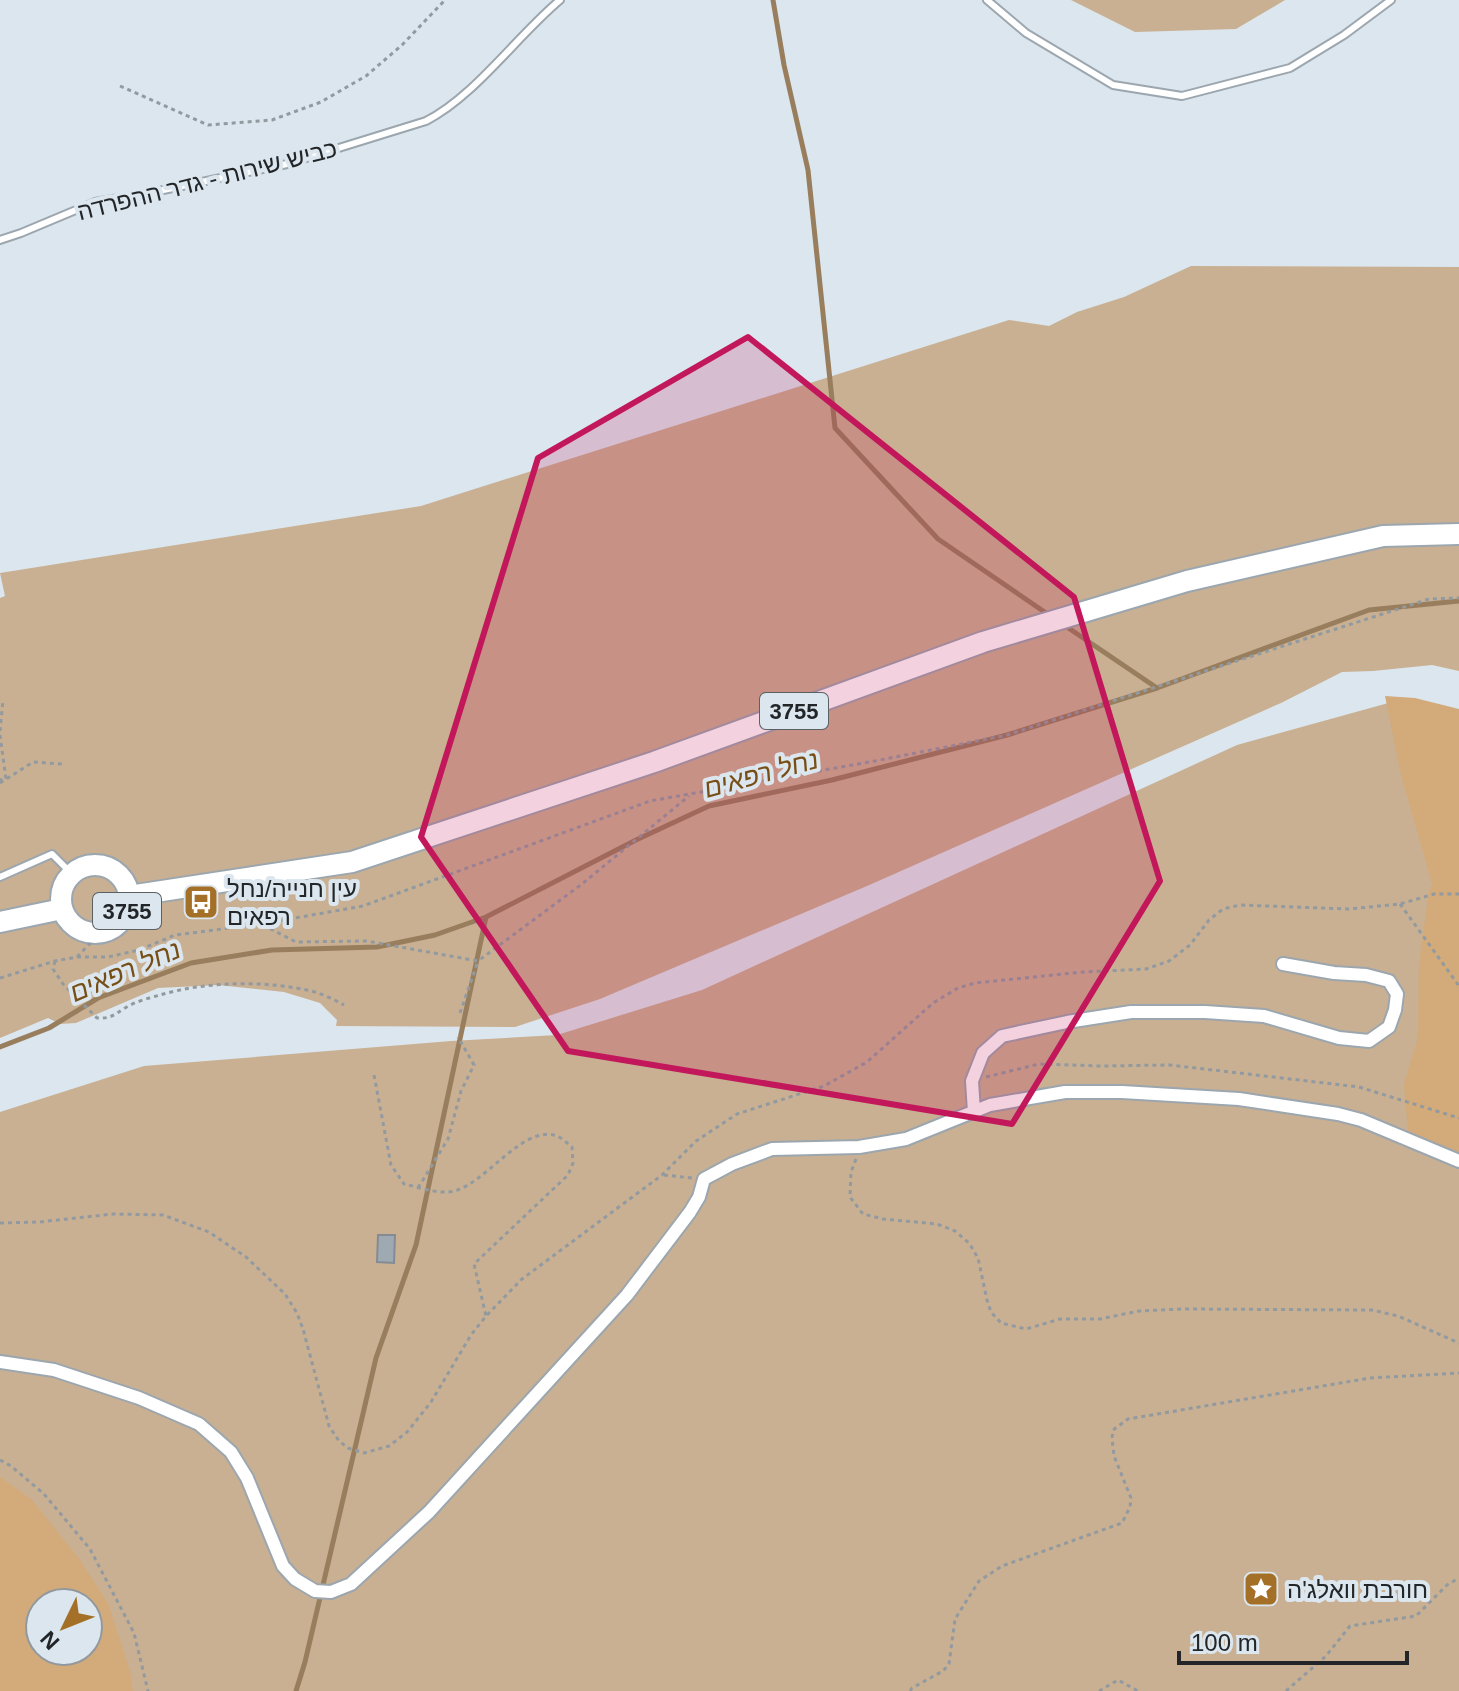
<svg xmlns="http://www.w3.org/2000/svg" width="1459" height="1691" viewBox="0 0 1459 1691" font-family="Helvetica,'Noto Sans Hebrew',sans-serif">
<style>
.green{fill:#c9b092}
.forest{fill:#d3aa79;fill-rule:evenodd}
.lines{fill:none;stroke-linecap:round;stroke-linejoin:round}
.stream{stroke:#997e5d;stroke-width:5}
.building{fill:#9fa9b1;stroke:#838c94;stroke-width:2}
.service-casing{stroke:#9ca6ae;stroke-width:10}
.minor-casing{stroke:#9ca6ae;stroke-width:16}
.primary-casing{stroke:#9ca6ae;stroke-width:24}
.path{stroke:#929aa0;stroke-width:3;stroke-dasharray:4 4;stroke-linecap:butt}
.service{stroke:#fff;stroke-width:6}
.minor{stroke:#fff;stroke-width:12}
.primary{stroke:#fff;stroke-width:20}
.marked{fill:#c2185b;fill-opacity:0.2;stroke:#c2185b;stroke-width:6;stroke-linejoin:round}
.labels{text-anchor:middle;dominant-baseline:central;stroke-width:8;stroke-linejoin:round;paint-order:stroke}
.shield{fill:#dbe6ee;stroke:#5a6064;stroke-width:2}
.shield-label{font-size:22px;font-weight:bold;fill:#222629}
.street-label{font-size:24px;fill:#222629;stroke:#dbe6ee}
.poi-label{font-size:24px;fill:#222629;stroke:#dbe6ee;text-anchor:start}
.water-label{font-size:26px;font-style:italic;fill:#774e15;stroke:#dbe6ee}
</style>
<rect width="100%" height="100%" fill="#dbe6ee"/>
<path class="green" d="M1071,0H1285L1236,29L1135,32Z
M1191,266L1459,267V671L1432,665L1373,671L1342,672L1281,703L867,886L600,999L515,1027L336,1026L337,1020L320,1003L284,992L218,985L158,988L76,1023L60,1024L48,1018L0,1038V598L5,596L0,573L421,506L1009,320L1049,326L1077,312L1124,297Z
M1392,702L1459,819V1691H103L88,1603L0,1508V1112L144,1066L451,1041L557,1035L702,990L1237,745Z"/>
<path class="forest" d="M1385,696L1415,698L1459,709V1152L1408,1131L1404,1084L1418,1038L1419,963L1429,892L1431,886L1433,887L1401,775Z
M0,1477L31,1499L80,1560L108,1603L130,1671L133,1691H0ZM88,1603V1651H40V1603Z"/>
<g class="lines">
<path class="stream" d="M773,0L784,65L808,170L835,428L938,539L1049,615
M1064,625L1157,688
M0,1047L49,1028L98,998L191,963L272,950L377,947L435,935L486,917L636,840L709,806L832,780L1007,735L1157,688L1369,610L1459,601
M296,1691L305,1662L376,1358L416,1245L486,917"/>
</g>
<path class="building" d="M378,1235H395L394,1263L377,1262Z"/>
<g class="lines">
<defs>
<path id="service" d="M987,0L1026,33L1113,85L1182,96L1290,68L1344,35L1391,0
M0,240L21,233L95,202L149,193L287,164L426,121C475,96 516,37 560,0
M0,877L52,854L72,874"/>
<path id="minor" d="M974,1112L972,1081L983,1053L1002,1036L1067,1022L1131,1012H1205L1264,1016L1339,1038L1369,1041L1389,1027L1395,1010L1397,994L1389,981L1366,975L1334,973L1283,964
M0,1362L54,1370L139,1398L199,1424L231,1452L247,1478L283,1566L295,1579L315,1591L331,1592L351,1584L429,1512L627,1295L690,1212L699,1197L704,1179L732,1164L772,1149L859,1147L906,1139L990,1105L1065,1092H1122L1239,1099L1338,1114L1361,1120L1459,1161"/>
<path id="primary" d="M61 899a34 34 0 1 1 68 0a34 34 0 1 1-68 0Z
M129,896L352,862L654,762L983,642L1187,581L1383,536L1459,534
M0,922L62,909"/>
</defs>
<use href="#service" class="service-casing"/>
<use href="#minor" class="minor-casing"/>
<use href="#primary" class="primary-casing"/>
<path class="path" d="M120,86L208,125L272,120L321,102L366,76L402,45L445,0
M0,731L3,700
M0,735L6,779L0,780
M0,783L33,762L62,764
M1400,904L1459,986
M263,925L296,942L367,941L478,961L582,884L689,796
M77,957H108L139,950L175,935L261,924L363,906L650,801L875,761L1007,735L1429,599L1459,598
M55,961L53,969L63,984L97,1018C110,1019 114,1015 125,1008C134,1002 149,998 160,995C207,981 268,980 315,992C325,995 335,1000 344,1005
M0,978L55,961L77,957L99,934
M460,1013L478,961
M374,1075L391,1165L404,1184C418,1187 434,1193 448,1192C483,1190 521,1123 557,1136C562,1138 567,1143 572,1147L573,1163L568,1175L474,1264L486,1316
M986,1077L1039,1064L1100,1066L1170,1065L1359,1087L1459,1118
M856,1159L851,1172L850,1197L863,1214L883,1219L937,1224L955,1231L969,1243L978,1258L987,1300L991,1312L1001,1323L1026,1329L1060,1319H1100L1139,1311L1182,1309L1372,1310L1398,1316L1459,1343
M664,1175L692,1178
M418,1188L448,1139L461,1091L474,1065L458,1037
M0,1223L39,1222L113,1214L163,1215L209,1232L246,1257L285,1294L297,1313L303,1329L329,1426L339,1441L348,1448L364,1453L389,1446L407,1432L431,1402L471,1335L486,1316L522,1279L662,1175L696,1141L737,1114L824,1086L867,1062L933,1003L958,988L975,983L1083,972L1146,969L1169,961L1190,945L1209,920L1223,909L1240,905L1349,909L1400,904L1434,894H1459
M0,1460L11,1466L44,1494L90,1549L134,1633L148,1691
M910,1691L912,1688L943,1671L949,1664L955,1619L979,1581L1002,1566L1122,1523L1130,1507L1131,1498L1114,1456L1112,1438L1113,1430L1128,1419L1370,1378L1459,1373
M1099,1691L1118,1680L1138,1691
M1286,1691L1326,1656L1350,1626L1416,1616L1447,1585L1459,1578"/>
<use href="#service" class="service"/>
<use href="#minor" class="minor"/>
<use href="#primary" class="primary"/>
</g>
<path class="marked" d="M748,337L1074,597L1160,881L1012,1124L568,1051L421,837L538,458Z"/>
<defs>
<symbol id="bus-square" viewBox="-11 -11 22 22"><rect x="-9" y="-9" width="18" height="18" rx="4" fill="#a47028" stroke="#dbe6ee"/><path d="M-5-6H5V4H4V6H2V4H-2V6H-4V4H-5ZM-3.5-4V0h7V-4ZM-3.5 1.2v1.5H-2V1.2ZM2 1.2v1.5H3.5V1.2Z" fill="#fff"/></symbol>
<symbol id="sight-square" viewBox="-11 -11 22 22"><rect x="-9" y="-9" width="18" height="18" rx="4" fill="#a47028" stroke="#dbe6ee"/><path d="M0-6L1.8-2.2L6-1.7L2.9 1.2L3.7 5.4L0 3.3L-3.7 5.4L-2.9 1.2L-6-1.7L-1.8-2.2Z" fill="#fff"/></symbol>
</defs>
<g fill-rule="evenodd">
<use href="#bus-square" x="181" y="882" width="40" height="40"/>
<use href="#sight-square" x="1241" y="1569" width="40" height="40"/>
</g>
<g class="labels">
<g class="shield">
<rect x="760" y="693" width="68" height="36" rx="6"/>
<rect x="93" y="893" width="68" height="36" rx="6"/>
</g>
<g class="shield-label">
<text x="794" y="711">3755</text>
<text x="127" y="911">3755</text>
</g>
<g class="street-label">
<text transform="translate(207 180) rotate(-14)">כביש שירות - גדר ההפרדה</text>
</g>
<g class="poi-label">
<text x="227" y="888">עין חנייה/נחל<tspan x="227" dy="28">רפאים</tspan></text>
<text x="1287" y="1589">חורבת וואלג'ה</text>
</g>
<g class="water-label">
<text transform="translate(761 774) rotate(-15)">נחל רפאים</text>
<text transform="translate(125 971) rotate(-23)">נחל רפאים</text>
</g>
</g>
<g transform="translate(64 1627) rotate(227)"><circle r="38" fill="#dbe6ee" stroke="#91999f" stroke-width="2"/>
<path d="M0-6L14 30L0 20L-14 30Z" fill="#a47028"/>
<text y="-12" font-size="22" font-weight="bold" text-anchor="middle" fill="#222629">N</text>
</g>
<path d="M1179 1651v12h228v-12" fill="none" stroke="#222629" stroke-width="4"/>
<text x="1191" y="1651" font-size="24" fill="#222629" stroke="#dbe6ee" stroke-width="6" paint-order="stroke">100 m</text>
</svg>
